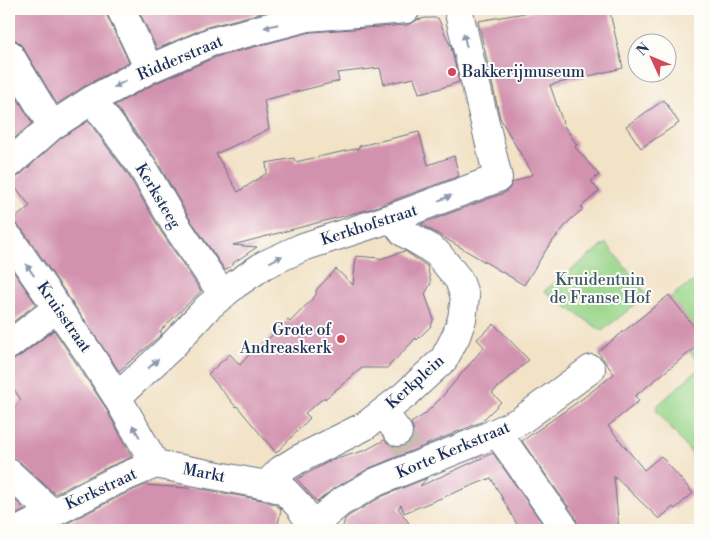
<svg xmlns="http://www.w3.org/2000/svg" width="709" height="539" viewBox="0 0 709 539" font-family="'Libre Bodoni',serif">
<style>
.green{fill:#99d589;stroke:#5a8274}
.building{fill:#d291ae}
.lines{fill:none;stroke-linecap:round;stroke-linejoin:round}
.street-tunnel{stroke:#c7beb1;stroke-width:28;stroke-dasharray:28 14;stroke-linecap:butt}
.street-casing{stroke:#666e82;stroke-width:30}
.street{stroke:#fff;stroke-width:28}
.oneway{fill:#8d97ae}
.poi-dot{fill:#d1495b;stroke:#fdfcf7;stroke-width:2}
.labels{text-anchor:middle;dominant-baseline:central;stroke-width:4;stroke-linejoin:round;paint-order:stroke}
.street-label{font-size:16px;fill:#1b2f5e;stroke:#fdfcf7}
.poi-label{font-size:16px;fill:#1b2f5e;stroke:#fdfcf7;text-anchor:start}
.park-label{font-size:16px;fill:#3a5869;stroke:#fdfcf7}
</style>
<rect width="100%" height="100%" fill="#fdfcf7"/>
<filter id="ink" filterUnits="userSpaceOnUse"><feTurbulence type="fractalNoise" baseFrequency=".02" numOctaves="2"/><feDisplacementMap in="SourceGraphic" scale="10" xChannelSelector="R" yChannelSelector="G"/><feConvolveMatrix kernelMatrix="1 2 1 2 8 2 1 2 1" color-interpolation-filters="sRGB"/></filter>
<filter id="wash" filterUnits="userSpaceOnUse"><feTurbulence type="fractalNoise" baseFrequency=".0096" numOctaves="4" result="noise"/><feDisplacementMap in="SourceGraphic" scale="20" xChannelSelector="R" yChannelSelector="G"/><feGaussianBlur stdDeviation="1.12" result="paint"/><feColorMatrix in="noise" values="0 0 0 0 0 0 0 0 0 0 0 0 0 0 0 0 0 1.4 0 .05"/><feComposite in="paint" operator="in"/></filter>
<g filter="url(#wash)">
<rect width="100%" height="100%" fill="#f2e2c6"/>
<path class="green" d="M606,243L647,295L602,331L544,291Z
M700,276V364L655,309L684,287L698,280L697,278Z
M700,367V464L656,410L657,409L656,407Z"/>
<g id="blocks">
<path class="building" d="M9,9H106L107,16L129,62L85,86L57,104L22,46L16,40L9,38Z
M138,9H277L207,27L157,49Z
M548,9H609L623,68L550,85L564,126L577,145L575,147L599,175L591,181L599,191L581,207L583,209L569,221L548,247L524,285L421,224L504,193L509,189L512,183L533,174L517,148L500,118L478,21Z
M426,18H438L451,47L459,82L438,89L419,93L414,78L384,84L380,68L337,73L339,81L264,100L269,129L216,154L238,192L267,173L266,163L294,158L295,162L359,148V146L419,132L428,165L454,156L459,176L370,209L233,245L257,247L233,263L234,264L225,270L188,216L155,158L115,105L156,83L216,57L311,32L407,25L414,22L417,20Z
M9,84L32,123L9,143Z
M664,100L679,123L641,148L626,126Z
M88,121L129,176L162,233L201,291L160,331L162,334L161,335L119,371L22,229L16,224L9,223L30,206L9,179H13L19,176L61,138Z
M405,251L427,266L431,283L425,294L433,317V321L431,326L417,340L416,338L387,368H362L325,399V397L305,413L310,418L276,453L237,406L236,407L208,374L230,354L240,365L255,348L257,350L288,320L290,322L316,295V290L336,269L353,285L356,256L379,258L380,259Z
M9,265L36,304L9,325Z
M669,295L700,334V344L635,396L639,401L608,426L644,470L661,456L693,493L675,509L673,507L659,519L614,476L619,530H578L577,522L575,516L522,441L582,399L614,374L598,352Z
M494,324L529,360L492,393L501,402L481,422L370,468L333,489L317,502L297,479L330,461L366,450L384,440L392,446L400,447L408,444L412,438L414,431L411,423L425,414L441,398L484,347L477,339Z
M54,330L104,405L132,457L108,467L55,494L20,462L13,458H9V413L21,400L9,382V360H12L19,357Z
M493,453L547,530H520L491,478L404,513L401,505L398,508L414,530H342L345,519L350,515L383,496L427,478L420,486Z
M145,485L201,489L262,500L276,505L281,509L277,530H54L122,495Z
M9,494L25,510L13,516L9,520Z"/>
</g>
</g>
<g filter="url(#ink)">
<use href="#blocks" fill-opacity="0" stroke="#666e82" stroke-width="1"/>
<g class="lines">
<path class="street-tunnel" d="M398,432L408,449"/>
<defs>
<path id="street" d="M121,9L149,69
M9,54L52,126
M92,100L142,167L175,224L223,295
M9,164L52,126L92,100L149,69L211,42L308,17L406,9
M9,238L90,355L117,397L155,464L266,485L285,491L300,507L312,526L317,530
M9,345L57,308
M117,397L170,348L208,307L236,284L264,265L303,247L392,218L498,178L458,9
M383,412L398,432
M497,432L562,525L563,530
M9,473L52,513
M266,485L281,470L297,460L365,426L405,395L444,359L456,336L462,319L465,297L459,280L451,270L437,253L425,245L403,232L392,218
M20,530L115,481L155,464
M309,530L312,526L341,502L376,482L478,441L520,421L591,369"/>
</defs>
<use href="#street" class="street-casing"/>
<use href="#street" class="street"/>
</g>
<defs><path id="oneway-solid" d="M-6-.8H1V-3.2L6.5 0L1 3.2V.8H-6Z" transform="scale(1.25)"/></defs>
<g class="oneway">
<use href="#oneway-solid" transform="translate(271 26) rotate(166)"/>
<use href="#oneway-solid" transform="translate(465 40) rotate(-103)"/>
<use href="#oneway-solid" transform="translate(120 84) rotate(152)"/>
<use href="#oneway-solid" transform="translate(445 198) rotate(-22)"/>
<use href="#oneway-solid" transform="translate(276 259) rotate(-26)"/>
<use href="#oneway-solid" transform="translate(30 270) rotate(-125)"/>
<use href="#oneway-solid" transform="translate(153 364) rotate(-42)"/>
<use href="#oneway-solid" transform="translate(136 431) rotate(-120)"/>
</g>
</g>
<g class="poi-dot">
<circle cx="452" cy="72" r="5"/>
<circle cx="341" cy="339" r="5"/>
</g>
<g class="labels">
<g class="street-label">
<text transform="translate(180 58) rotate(-23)">Ridderstraat</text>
<text transform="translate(158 196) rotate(59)">Kerksteeg</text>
<text transform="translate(369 225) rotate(-18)">Kerkhofstraat</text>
<text transform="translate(64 317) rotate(55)">Kruisstraat</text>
<text transform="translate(415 382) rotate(-42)">Kerkplein</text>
<text transform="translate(453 450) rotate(-23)">Korte Kerkstraat</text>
<text transform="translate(204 473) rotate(11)">Markt</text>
<text transform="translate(101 489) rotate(-25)">Kerkstraat</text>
</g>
<g class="poi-label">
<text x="462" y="72">Bakkerijmuseum</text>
<text x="331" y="330" text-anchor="end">Grote of<tspan x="331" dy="18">Andreaskerk</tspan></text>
</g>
<g class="park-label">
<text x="600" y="280">Kruidentuin<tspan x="600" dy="18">de Franse Hof</tspan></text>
</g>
</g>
<rect width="709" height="539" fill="none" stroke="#fdfcf7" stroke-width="30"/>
<g transform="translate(652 58) rotate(314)"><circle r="24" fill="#fdfcf7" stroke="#a3aaba"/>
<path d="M0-4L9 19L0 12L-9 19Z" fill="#d1495b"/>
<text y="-8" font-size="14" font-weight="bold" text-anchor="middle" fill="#1b2f5e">N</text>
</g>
</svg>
